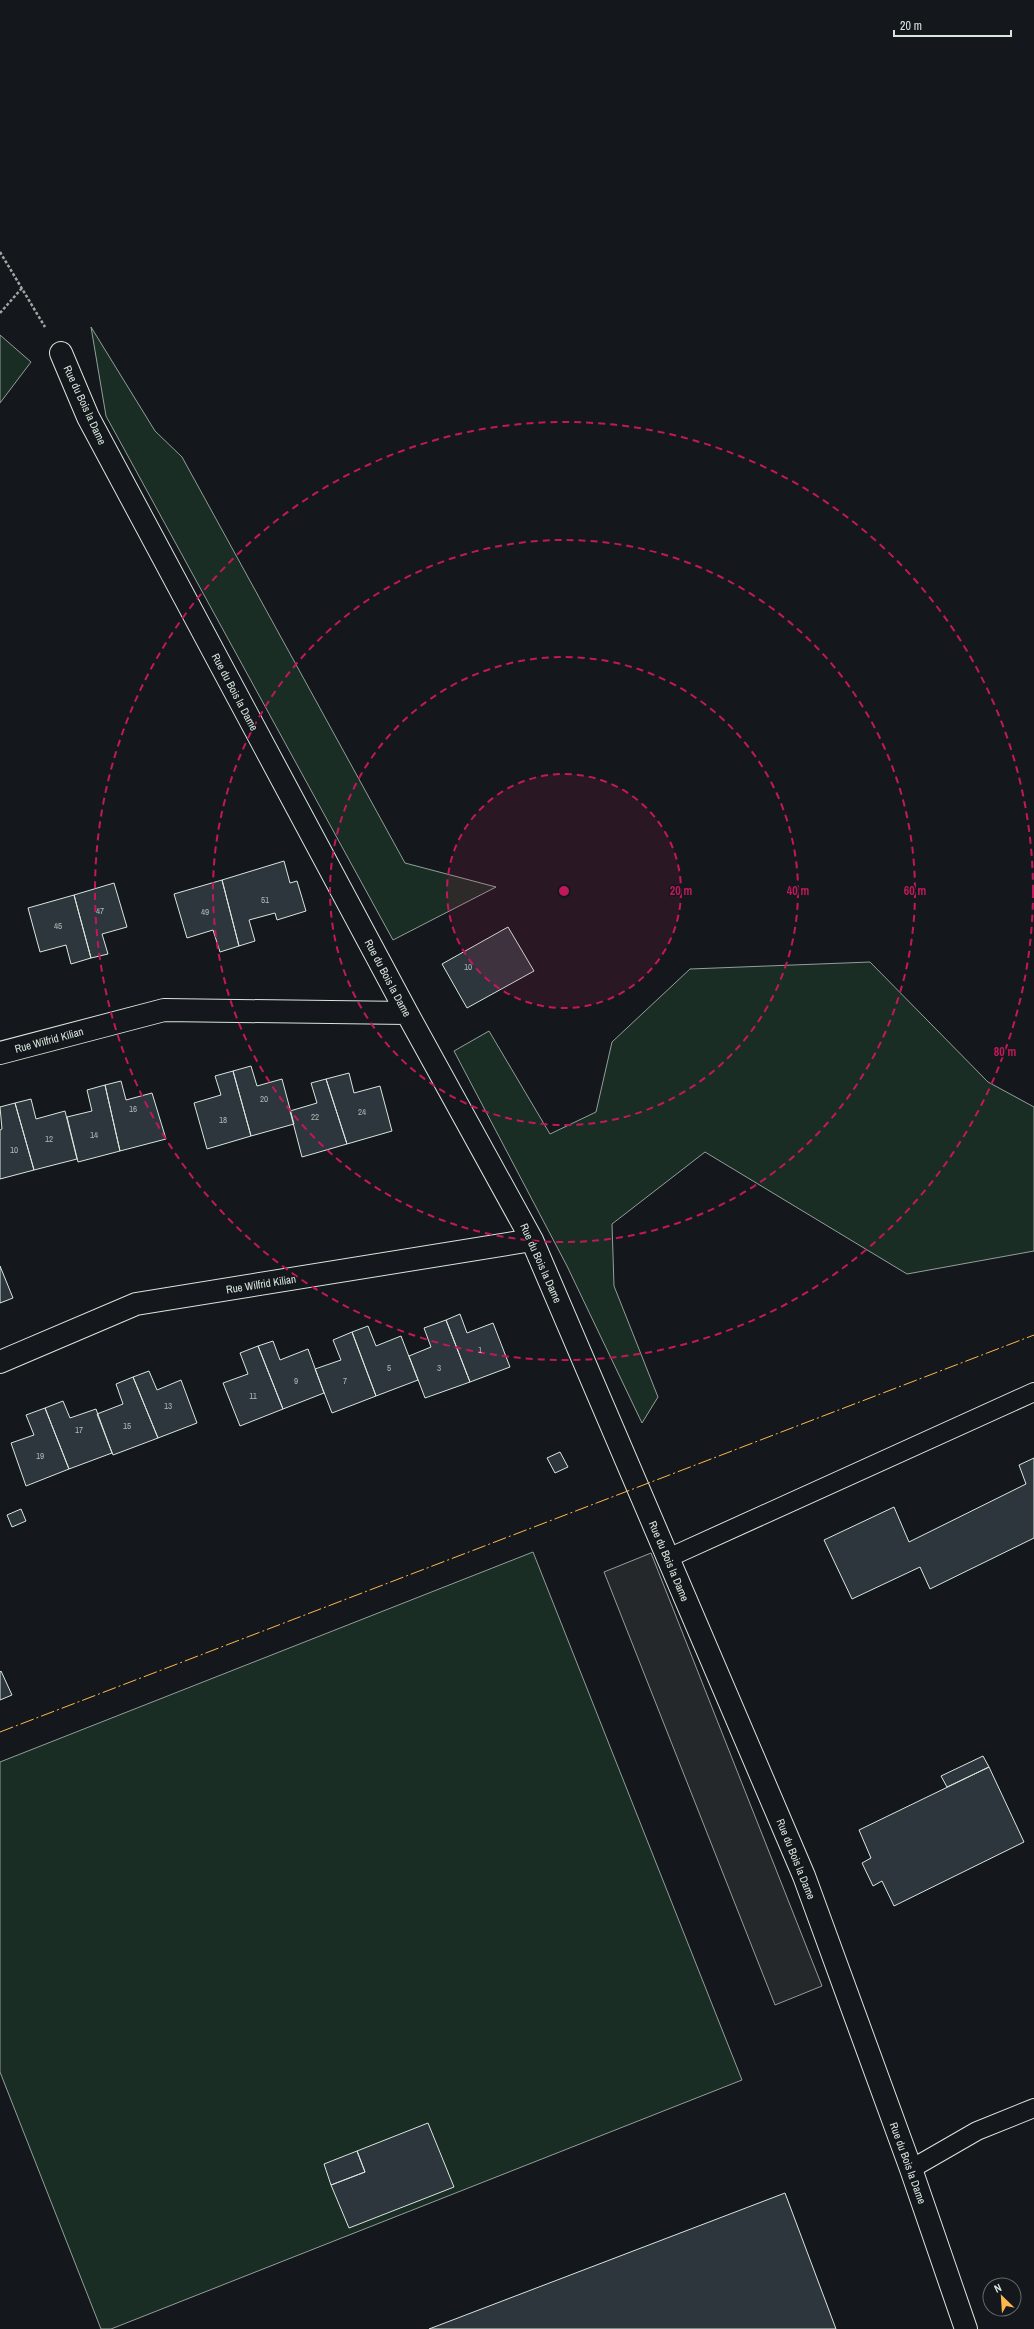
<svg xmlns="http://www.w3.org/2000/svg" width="1034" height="2329" viewBox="0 0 1034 2329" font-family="'Archivo Narrow',sans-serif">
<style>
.green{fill:#1a2d24;stroke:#939e99}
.parking{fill:#24282b;stroke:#939e99}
.building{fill:#2c363c;stroke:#d8e6dc}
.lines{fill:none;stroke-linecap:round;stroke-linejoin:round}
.lane-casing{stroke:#d8e6dc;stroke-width:20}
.street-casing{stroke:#d8e6dc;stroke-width:24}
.path{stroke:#9da8a2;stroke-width:2.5;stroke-dasharray:3 2;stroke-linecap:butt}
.lane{stroke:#14181c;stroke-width:18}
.street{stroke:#14181c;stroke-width:22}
.power{stroke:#ffb74d;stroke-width:1;stroke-dasharray:14 3 2 3;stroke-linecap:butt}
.ring{fill:none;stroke:#c2185b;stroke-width:2;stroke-dasharray:7 5}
.labels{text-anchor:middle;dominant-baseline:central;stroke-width:3;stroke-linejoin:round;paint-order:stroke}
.number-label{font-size:9px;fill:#adbab4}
.street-label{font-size:11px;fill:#d8e6dc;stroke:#14181c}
.centre{fill:#c2185b;stroke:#14181c;stroke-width:2}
.ring-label{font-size:12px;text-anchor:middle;font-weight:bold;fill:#c2185b;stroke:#14181c;stroke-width:3;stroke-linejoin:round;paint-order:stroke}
</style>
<rect width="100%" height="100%" fill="#14181c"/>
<path class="green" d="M91,327L155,431L182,457L405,863L496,887L393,940L106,416Z
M0,335L31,362L0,403Z
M870,962L988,1082L1034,1107V1251L907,1274L705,1152L612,1224L614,1286L658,1397L642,1423L567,1266L454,1051L489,1031L550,1134L596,1112L612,1042L690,969Z
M533,1552L742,2080L111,2329H101L0,2072V1762Z"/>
<path class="parking" d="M651,1553L822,1986L775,2005L604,1572Z"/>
<path class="building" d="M284,861L290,883L297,881L306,911L277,920L275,913L249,920L255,941L239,946L222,880Z
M222,880L239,946L220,952L213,930L187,938L174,894Z
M114,883L127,927L102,934L108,954L91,958L74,895Z
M74,895L91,958L71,964L66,945L40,952L28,908Z
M508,927L534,971L467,1008L442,964Z
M251,1066L257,1086L282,1079L294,1124L251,1136L233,1071Z
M233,1071L251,1136L207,1149L194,1103L221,1095L215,1076Z
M349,1073L354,1093L380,1086L392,1131L347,1144L326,1079Z
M326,1079L347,1144L302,1157L290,1111L317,1103L311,1083Z
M121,1081L126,1100L152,1093L166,1139L120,1151L105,1085Z
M105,1085L120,1151L78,1162L67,1117L92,1111L87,1090Z
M31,1099L36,1119L65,1111L77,1159L34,1170L15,1103Z
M15,1103L34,1170L0,1179V1130L2,1129L0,1107Z
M0,1266L13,1298L0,1303Z
M460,1314L467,1333L493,1323L510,1367L470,1382L446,1320Z
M446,1320L470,1382L425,1398L409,1356L431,1347L424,1328Z
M368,1326L376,1346L401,1336L418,1380L376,1396L352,1332Z
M352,1332L376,1396L332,1413L315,1369L341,1360L333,1340Z
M273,1341L280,1360L308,1349L324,1393L283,1409L258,1346Z
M258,1346L283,1409L240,1426L223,1383L248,1374L240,1353Z
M149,1371L157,1390L181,1380L197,1423L158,1438L133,1377Z
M133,1377L158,1438L113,1455L97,1414L123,1404L116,1384Z
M63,1401L70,1418L96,1409L112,1453L69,1469L45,1408Z
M45,1408L69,1469L26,1486L11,1443L34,1435L26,1415Z
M560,1452L568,1467L555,1473L547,1458Z
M1034,1458V1538L930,1589L920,1567L852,1599L824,1540L894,1507L909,1542L1026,1484L1019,1465Z
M21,1509L26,1521L12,1527L7,1515Z
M1,1671L12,1695L0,1700V1672Z
M983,1756L989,1767L947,1787L941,1776Z
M989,1767L1024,1842L894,1906L882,1881L873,1886L862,1863L871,1858L859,1830Z
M428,2123L454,2187L349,2228L331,2185L365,2172L357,2151Z
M357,2151L365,2172L331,2185L324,2164Z
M785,2193L836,2329H429Z"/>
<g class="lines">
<defs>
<path id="lane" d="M668,1558L1034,1392
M911,2169L977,2131L1034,2108"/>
<path id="street" d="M61,353L88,417L407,1013L532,1240L804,1876L911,2169L966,2329
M0,1053L164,1010L407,1013
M0,1362L136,1304L532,1240"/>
</defs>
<use href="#lane" class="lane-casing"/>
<use href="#street" class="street-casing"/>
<path class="path" d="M0,252L45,327
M0,313L22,288"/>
<use href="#lane" class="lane"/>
<use href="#street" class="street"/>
<path class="power" d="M0,1732L1034,1335"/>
</g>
<circle cx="564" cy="891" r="117" fill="#c2185b" fill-opacity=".12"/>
<g class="ring">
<circle cx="564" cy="891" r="117"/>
<circle cx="564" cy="891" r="234"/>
<circle cx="564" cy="891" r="351"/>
<circle cx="564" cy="891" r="469"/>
</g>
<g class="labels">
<g class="number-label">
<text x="265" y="900">51</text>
<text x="100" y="911">47</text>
<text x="205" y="912">49</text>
<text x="58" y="926">45</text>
<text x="468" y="967">10</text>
<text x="264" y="1099">20</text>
<text x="133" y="1109">16</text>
<text x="362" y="1112">24</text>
<text x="315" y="1117">22</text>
<text x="223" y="1120">18</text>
<text x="94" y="1135">14</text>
<text x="49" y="1139">12</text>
<text x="14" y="1150">10</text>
<text x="480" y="1350">1</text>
<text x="389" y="1368">5</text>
<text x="439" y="1368">3</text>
<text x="296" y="1381">9</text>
<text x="345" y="1381">7</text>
<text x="253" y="1396">11</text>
<text x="168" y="1406">13</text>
<text x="127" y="1426">15</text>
<text x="79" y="1430">17</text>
<text x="40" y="1456">19</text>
</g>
<g class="street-label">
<text transform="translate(85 405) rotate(65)">Rue du Bois la Dame</text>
<text transform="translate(235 692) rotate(62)">Rue du Bois la Dame</text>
<text transform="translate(388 978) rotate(62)">Rue du Bois la Dame</text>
<text transform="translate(49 1040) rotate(-15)">Rue Wilfrid Kilian</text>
<text transform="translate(541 1263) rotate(66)">Rue du Bois la Dame</text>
<text transform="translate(261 1284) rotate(-9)">Rue Wilfrid Kilian</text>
<text transform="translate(669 1561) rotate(67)">Rue du Bois la Dame</text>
<text transform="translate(796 1859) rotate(68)">Rue du Bois la Dame</text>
<text transform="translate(908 2163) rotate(70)">Rue du Bois la Dame</text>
</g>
</g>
<circle cx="564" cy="891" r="6" class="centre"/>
<g class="ring-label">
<text x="681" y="895">20 m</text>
<text x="798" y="895">40 m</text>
<text x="915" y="895">60 m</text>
<text x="1005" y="1056">80 m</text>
</g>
<g transform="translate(1002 2297) rotate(335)"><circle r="19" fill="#14181c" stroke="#626a69"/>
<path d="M0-3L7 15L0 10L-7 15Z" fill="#ffb74d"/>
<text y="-6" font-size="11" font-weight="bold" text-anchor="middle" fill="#d8e6dc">N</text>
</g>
<path d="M894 30v6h117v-6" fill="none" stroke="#d8e6dc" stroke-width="2"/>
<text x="900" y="30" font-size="12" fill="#d8e6dc" stroke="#14181c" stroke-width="3" paint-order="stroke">20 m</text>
</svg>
